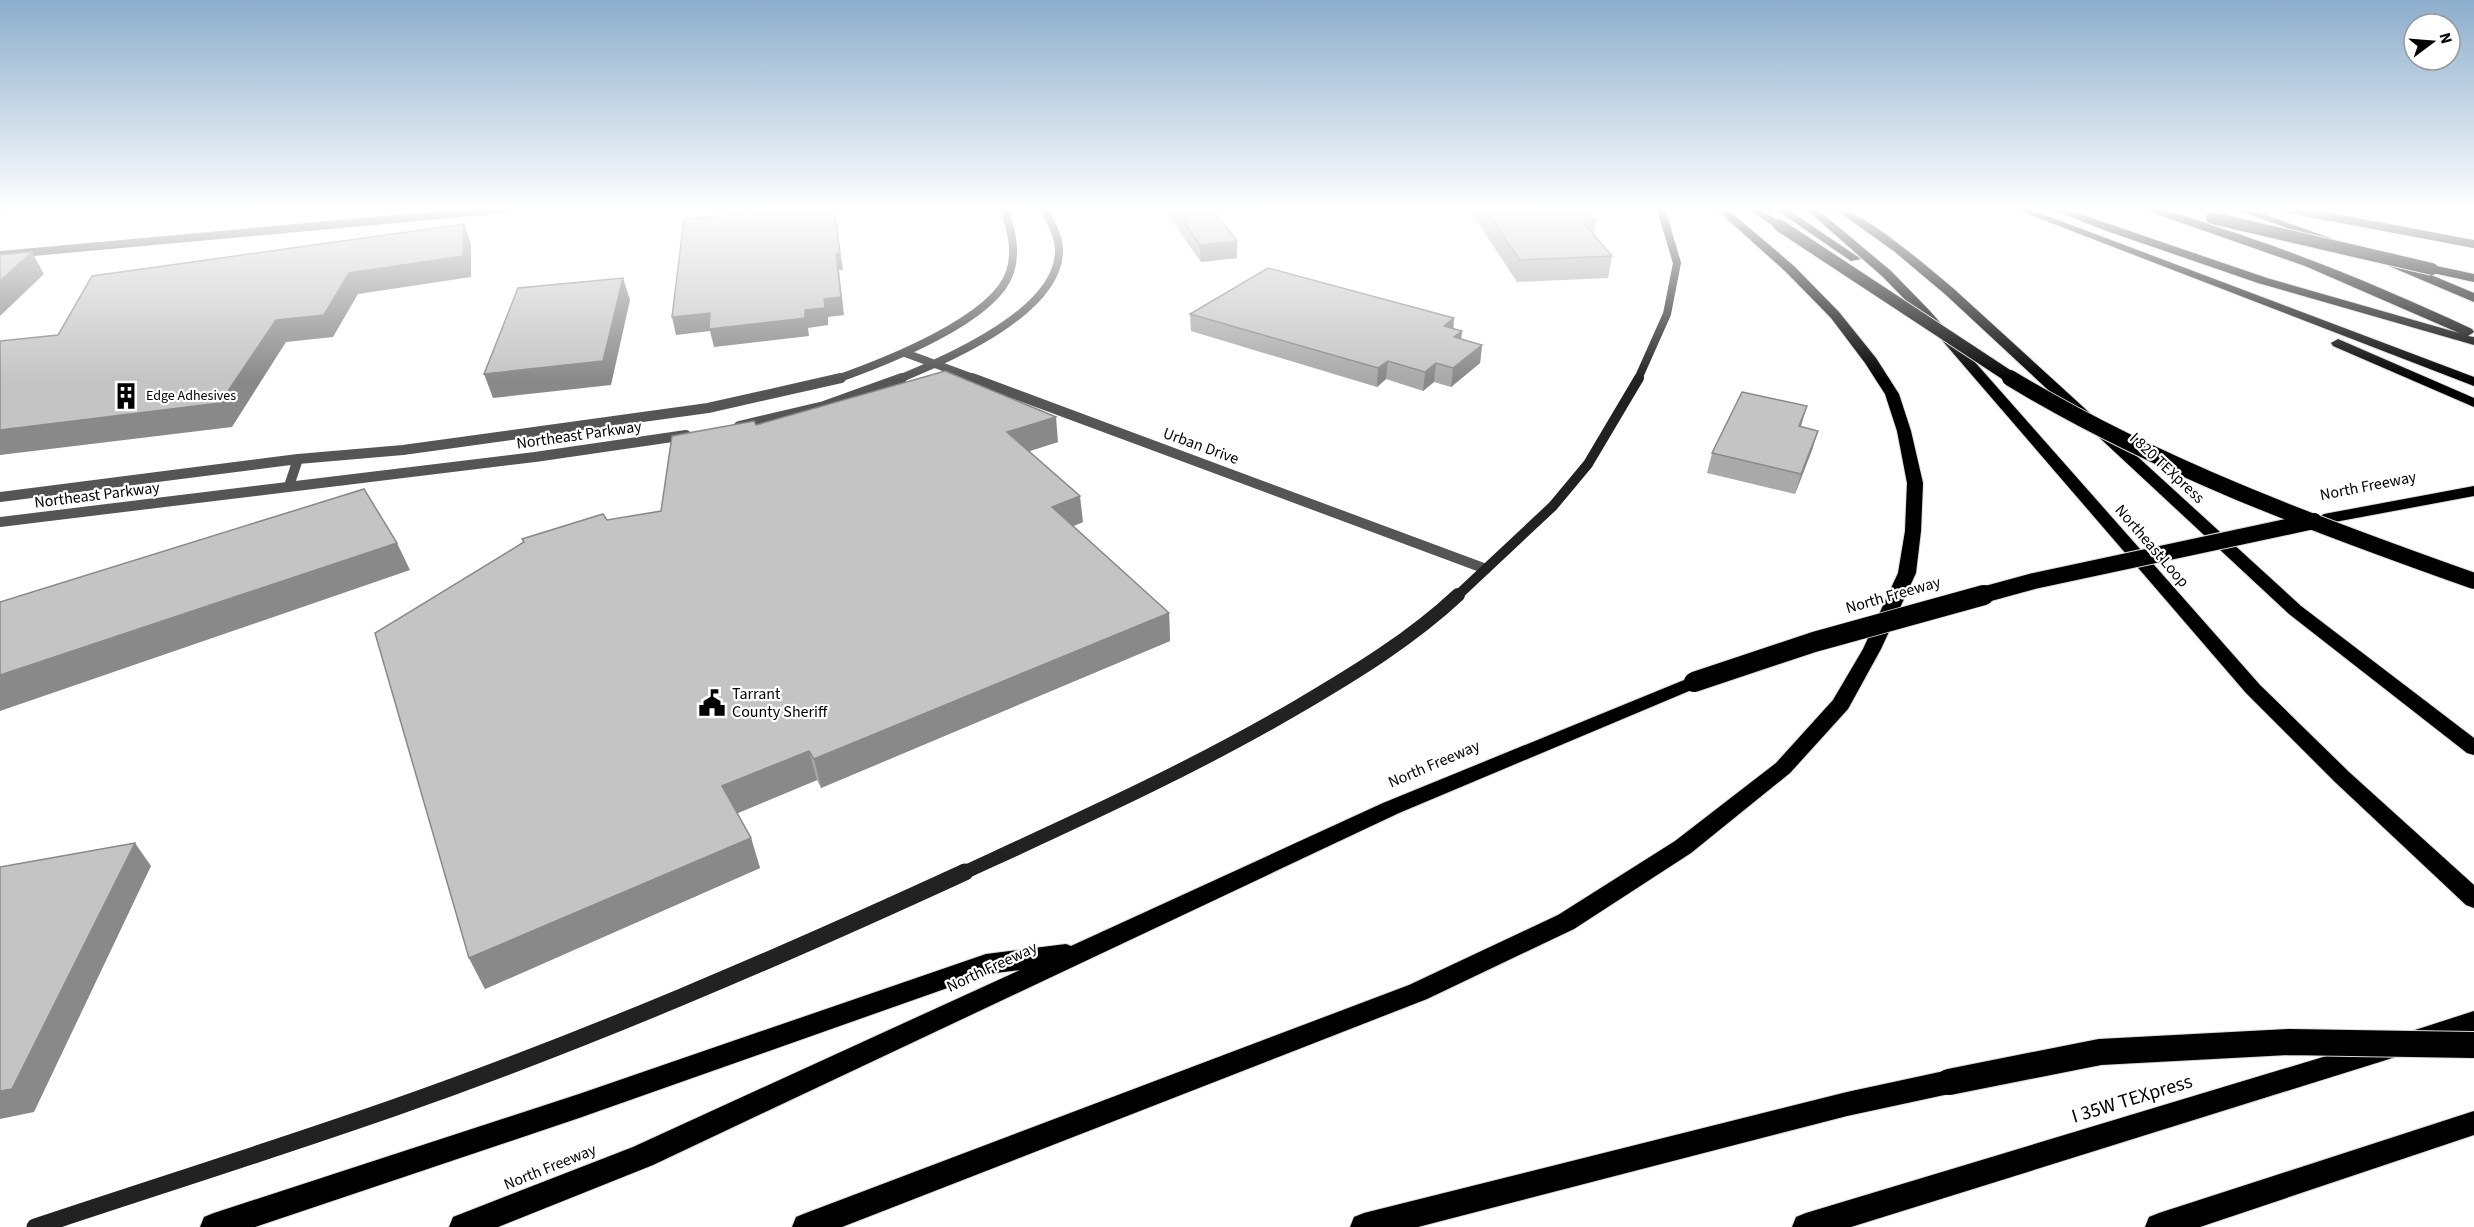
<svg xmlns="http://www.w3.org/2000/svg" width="2474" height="1227" viewBox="0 0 2474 1227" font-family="'Source Sans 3',sans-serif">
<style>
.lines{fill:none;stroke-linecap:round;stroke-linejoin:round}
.highway-casing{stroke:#dbdbdb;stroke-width:2}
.street-far1{stroke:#555;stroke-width:8}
.street{stroke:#555;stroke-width:10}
.secondary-far3{stroke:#222;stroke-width:8}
.secondary-far2{stroke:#222;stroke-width:10}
.secondary-far1{stroke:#222;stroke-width:14}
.secondary{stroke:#222;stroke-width:17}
.highway{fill:#000;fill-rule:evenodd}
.highway-bridge-far3-casing{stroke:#dbdbdb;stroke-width:14;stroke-linecap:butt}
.highway-bridge-far2-casing{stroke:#dbdbdb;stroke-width:18;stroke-linecap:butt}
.highway-bridge-far1-casing{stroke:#dbdbdb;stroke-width:22;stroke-linecap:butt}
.highway-bridge-casing{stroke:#dbdbdb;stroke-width:28;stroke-linecap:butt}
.highway-bridge-far3{stroke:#000;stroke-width:12}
.highway-bridge-far2{stroke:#000;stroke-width:16}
.highway-bridge-far1{stroke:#000;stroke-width:20}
.highway-bridge{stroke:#000;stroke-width:26}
.wall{fill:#a9a9a9}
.shaded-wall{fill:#898989}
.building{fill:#c4c4c4;stroke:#898989;stroke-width:1.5}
.labels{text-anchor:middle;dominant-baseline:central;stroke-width:4.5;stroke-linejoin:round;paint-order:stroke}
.far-poi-label{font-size:14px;fill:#000;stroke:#fff;text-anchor:start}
.street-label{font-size:16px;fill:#000;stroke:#fff}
.poi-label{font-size:16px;fill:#000;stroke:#fff;text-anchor:start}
.near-street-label{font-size:20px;fill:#000;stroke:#fff}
</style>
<rect width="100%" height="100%" fill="#fff"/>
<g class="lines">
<defs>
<path id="highway" d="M1716,209H1727L1794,266L1839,312L1876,358L1899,394L1911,431L1923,483L1921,531L1916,573L1881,649L1848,709L1790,773L1691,853L1574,929L1427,999L842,1227H792L796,1217L806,1213L1409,985L1558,915L1675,841L1776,763L1833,700L1863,649L1898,573L1905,531L1907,483L1897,431L1885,394L1865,363L1831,318L1786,272Z
M1748,209H1760L1785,225L1775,227Z
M1775,209H1787L1861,259L1851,261Z
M1806,209H1817L1891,271L1929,310L2260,685L2349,772L2474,885V908L2466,905L2335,782L2246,693L1921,316L1883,277Z
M1835,209C1860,207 1932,271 1954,289L2301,606L2474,738V755L2467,753L2289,614L1946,295L1895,252Z
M2015,209H2029L2474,377V386Z
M2051,209H2065L2267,278L2459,333L2305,266L2142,209C2166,207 2193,219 2217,227C2304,255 2389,290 2472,329L2474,332L2468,336L2474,337V345L2258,283L2104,230Z
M2234,209H2248L2350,245L2340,247Z
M2393,259L2474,293V302L2389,266V260Z
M2432,265L2474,274V282L2428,272V266Z
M2338,339L2474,398V407L2333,346L2331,343Z
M2474,486V496L2324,524L2316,519L2324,514Z
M1694,676L1701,678L1704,682L1701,686L1399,813L653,1165L498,1227H449L453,1217L633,1147L1020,970L987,974L579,1118L255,1227H200L204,1217L214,1213L579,1094L986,954L1066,944L1071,946L1383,803Z
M2474,1011V1033L2421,1050L2412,1047L2408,1039L2412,1031Z
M2386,1038L2395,1041L2399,1049L2395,1057L2386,1060L1851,1227H1792L1796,1217L1806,1213Z
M1949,1070L1958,1074L1962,1082L1958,1090L1949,1094L1847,1116L1418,1227H1350L1354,1217L1364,1213L1847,1092Z
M2474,1111V1135L2200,1227H2145L2149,1217L2159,1213Z"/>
</defs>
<use href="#highway" class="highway-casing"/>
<path class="street-far1" d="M0,255L505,209
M905,353L976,379
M837,379C882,363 995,320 1010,272C1017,251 1011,229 1004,209
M899,379C946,360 1062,311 1059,248C1058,234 1050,221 1044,209"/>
<path class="street" d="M972,378L1486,569
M739,426L824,406L902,378
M289,486L298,459
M0,497L298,459L403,450L708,408L841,378
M0,522L535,457L686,435"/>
<path class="secondary-far3" d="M2288,209L2474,244
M1638,379L1667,314L1677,263L1661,209"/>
<path class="secondary-far2" d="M1457,596L1553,506L1588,464L1639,378"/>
<path class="secondary-far1" d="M961,874C1076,821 1190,770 1299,706C1355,673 1411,639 1458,595"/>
<path class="secondary" d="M35,1227C155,1187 276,1149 396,1107C590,1039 778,958 965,872"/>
<use href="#highway" class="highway"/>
<defs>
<path id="highway-bridge-far3" d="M2212,218L2432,269
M1779,225L2013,379"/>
<path id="highway-bridge-far2" d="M2010,378C2155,466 2316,525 2474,581
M1979,596L2034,581L2314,521"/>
<path id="highway-bridge-far1" d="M1694,682L1814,642L1984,595"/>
<path id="highway-bridge" d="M1949,1082L2100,1052L2289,1042L2474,1045"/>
</defs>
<use href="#highway-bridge-far3" class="highway-bridge-far3-casing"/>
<use href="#highway-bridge-far2" class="highway-bridge-far2-casing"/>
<use href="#highway-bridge-far1" class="highway-bridge-far1-casing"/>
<use href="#highway-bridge" class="highway-bridge-casing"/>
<use href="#highway-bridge-far3" class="highway-bridge-far3"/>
<use href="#highway-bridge-far2" class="highway-bridge-far2"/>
<use href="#highway-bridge-far1" class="highway-bridge-far1"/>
<use href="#highway-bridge" class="highway-bridge"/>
</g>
<path class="wall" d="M1164,209H1212L1237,258L1201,262Z
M1469,209H1585L1596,221L1594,234L1612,256L1608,278L1517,282Z
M1190,314L1453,329L1462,331L1461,339L1482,345L1480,363L1451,387L1434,382L1423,391L1386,379L1377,387L1191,331Z
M756,425L1058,442L1030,451L1083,522L1073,526L1169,613L1170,641L821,788L817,780L737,813L751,838L760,868L485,989L469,958L607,520L661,511Z
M1801,427L1818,431L1812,450L1795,494L1707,473L1712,453Z"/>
<path class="shaded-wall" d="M0,209H13L11,211L0,212Z
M834,209L843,270H839L844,315L828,317V325L808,328L809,336L714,347L710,331L676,335L672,317L710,313L805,310L824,299L836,254Z
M464,224L471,244V277L358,294L333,337L286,342L232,427L0,455V430L276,320L349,273Z
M1237,241V258L1201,262L1200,245Z
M32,252L44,274L0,316V281Z
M623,278L630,300L611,385L493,398L484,374Z
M1454,318L1453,336L1444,326Z
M1462,331L1460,349L1454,337Z
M1482,345L1480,363L1451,387L1453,368Z
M1388,361L1386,379L1377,387L1378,368Z
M1436,363L1434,382L1423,391L1425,372Z
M1807,406L1801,426L1793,446L1799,426Z
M1056,417L1058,442L1010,457L1007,432Z
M1818,431L1812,450L1795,494L1801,474Z
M1080,496L1083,522L1055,534L1052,507Z
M397,543L410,570L0,711V675Z
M1169,613L1170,641L821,788L814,759Z
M809,751L817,780L731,816L722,786Z
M751,838L760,868L485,989L469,958Z
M135,843L151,866L34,1112L0,1119V1091Z"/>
<path class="building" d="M797,209H834L840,253L836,254L841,297L824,299L825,308L805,310V318L709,329L710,313L672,317L684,219Z
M1175,209H1212L1237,241L1200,245Z
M1485,209H1585L1596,221L1583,222L1612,256L1520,260Z
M464,224L463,256L349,273L324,315L276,320L220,403L0,430V341L58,335L92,276Z
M32,252L0,281V255Z
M1268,268L1454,318L1444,326L1462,331L1454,337L1482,345L1453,368L1436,363L1425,372L1388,361L1378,368L1190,314Z
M623,278L603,361L484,374L518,288Z
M945,371L1056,417L1007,432L1080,496L1052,507L1169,613L814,759L809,751L722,786L751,838L469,958L375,633L524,542L522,539L603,514L607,520L661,511L672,436L754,421L756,425Z
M1742,392L1807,406L1799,426L1818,431L1801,474L1712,453Z
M364,489L397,543L0,675V602Z
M135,843L12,1089L0,1091V867Z"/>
<linearGradient id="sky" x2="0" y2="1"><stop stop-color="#8cadcc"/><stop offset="0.55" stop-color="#fff"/><stop offset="1" stop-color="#fff" stop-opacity="0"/></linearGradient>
<rect width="2474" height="380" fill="url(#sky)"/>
<defs>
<symbol id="building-bare" viewBox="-9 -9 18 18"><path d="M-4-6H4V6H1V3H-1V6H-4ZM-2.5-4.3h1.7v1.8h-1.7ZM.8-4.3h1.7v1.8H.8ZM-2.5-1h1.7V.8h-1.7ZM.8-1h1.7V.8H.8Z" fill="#000" stroke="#fff" stroke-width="2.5" paint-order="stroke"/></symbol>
<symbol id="civic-bare" viewBox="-9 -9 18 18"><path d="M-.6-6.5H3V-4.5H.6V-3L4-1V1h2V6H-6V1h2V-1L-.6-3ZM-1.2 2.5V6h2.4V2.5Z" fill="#000" stroke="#fff" stroke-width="2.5" paint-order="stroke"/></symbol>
</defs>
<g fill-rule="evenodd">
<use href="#building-bare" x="107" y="377" width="38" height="38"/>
<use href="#civic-bare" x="693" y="684" width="38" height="38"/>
</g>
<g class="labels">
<g class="far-poi-label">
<text x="146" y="396">Edge Adhesives</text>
</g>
<g class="street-label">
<text transform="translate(579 435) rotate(-8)">Northeast Parkway</text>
<text transform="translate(1201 446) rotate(20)">Urban Drive</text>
<text transform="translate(2167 468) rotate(43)">I 820 TEXpress</text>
<text transform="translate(2368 486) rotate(-11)">North Freeway</text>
<text transform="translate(97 495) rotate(-7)">Northeast Parkway</text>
<text transform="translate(2152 546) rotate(49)">Northeast Loop</text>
<text transform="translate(1893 595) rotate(-16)">North Freeway</text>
<text transform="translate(1434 764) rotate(-23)">North Freeway</text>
<text transform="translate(992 967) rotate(-25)">North Freeway</text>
<text transform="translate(550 1167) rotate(-22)">North Freeway</text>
</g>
<g class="poi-label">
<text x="732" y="694">Tarrant<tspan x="732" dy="18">County Sheriff</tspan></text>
</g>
<g class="near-street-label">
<text transform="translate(2132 1099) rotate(-17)">I 35W TEXpress</text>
</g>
</g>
<g transform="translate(2432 42) rotate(74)"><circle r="28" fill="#ffffff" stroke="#999999" stroke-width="1.5"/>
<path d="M0-4.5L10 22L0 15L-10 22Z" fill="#000000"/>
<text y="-9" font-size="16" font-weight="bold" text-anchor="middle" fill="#000000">N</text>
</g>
</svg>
